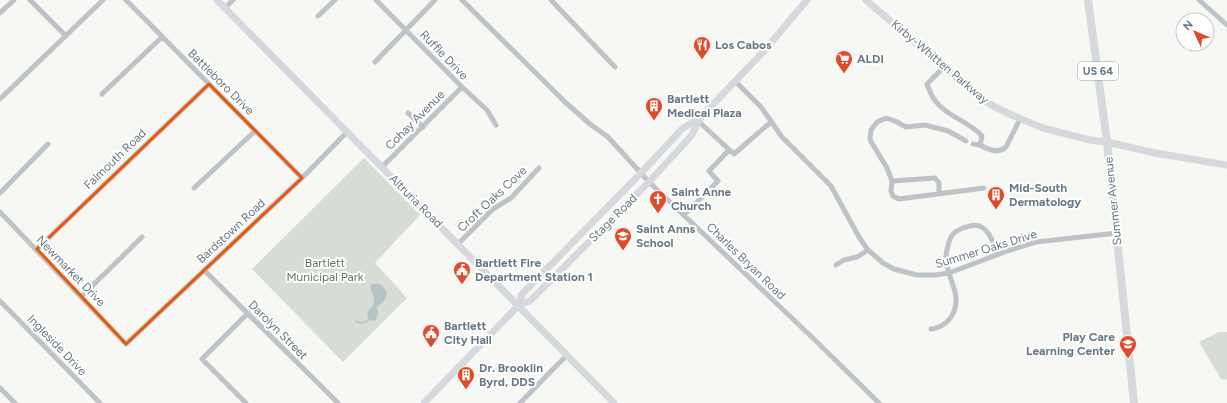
<svg xmlns="http://www.w3.org/2000/svg" width="1227" height="403" viewBox="0 0 1227 403" font-family="Figtree,sans-serif">
<style>
.green{fill:#d7dcd4}
.water{fill:#b6c3c7}
.lines{fill:none;stroke-linecap:round;stroke-linejoin:round}
.stream{stroke:#b6c3c7;stroke-width:1.5}
.street{stroke:#bec3c7;stroke-width:5}
.secondary{stroke:#d5d9dd;stroke-width:7}
.primary{stroke:#d5d9dd;stroke-width:8}
.marked{fill:none;stroke:#e8590c;stroke-width:3;stroke-linejoin:round}
.labels{text-anchor:middle;dominant-baseline:central;stroke-width:4;stroke-linejoin:round;paint-order:stroke}
.shield{fill:#fff;stroke:#95a1aa;stroke-width:1}
.shield-label{font-size:11px;font-weight:bold;fill:#677985}
.poi-label{font-size:12px;font-weight:bold;fill:#677985;stroke:#fff;text-anchor:start}
.street-label{font-size:12px;fill:#677985;stroke:#fff}
.park-label{font-size:12px;fill:#677762;stroke:#fff}
</style>
<rect width="100%" height="100%" fill="#f7f7f4"/>
<path class="green" d="M364,158L420,215L375,263L407,298L343,362L252,269Z
M1219,332H1227V379L1225,380L1221,379L1199,342Z"/>
<path class="water" d="M372,284C380,283 385,286 387,294L384,301L377,307L378,314L376,320L373,321L369,319L367,314C368,309 373,307 374,302C375,296 370,291 370,285Z"/>
<g class="lines">
<path class="stream" d="M356,321C361,324 366,323 369,319"/>
<path class="street" d="M30,0L66,36
M126,0L302,178
M376,0L462,87L487,110L496,125
M462,0L565,102L590,124L608,137L649,182L817,342L879,403
M551,0L615,67
M1199,0L1227,25
M225,8L233,0
M0,13L14,0
M318,16L335,0
M375,62L435,0
M944,67L927,84C929,89 931,95 934,99C945,116 969,121 982,136L980,145C989,150 998,154 1006,147L1020,119
M735,81L761,107L782,137L831,186L859,237L868,250L883,263L894,269L917,275H936L949,273L1007,251L1036,242L1117,233
M102,94L162,37
M0,99L103,0
M408,113L423,127
M698,121L734,154L771,122
M966,141L948,131L925,125L906,127L895,121L886,118L877,122L871,130L870,140L887,168L892,181L891,191L893,196L899,199L984,188
M973,144L980,145
M382,167L462,87
M892,181L935,178L939,183V194
M194,188L255,131
M0,193L48,144
M0,212L126,344L302,178L347,132
M684,215L718,181L709,171L729,150
M458,244L493,209L511,198L539,168
M37,249L209,84
M836,265L844,260L857,257L868,250
M204,270L338,403
M82,296L142,237
M0,301L100,403
M931,329C942,328 952,320 955,308C960,291 946,275 946,258C946,254 947,249 948,246C950,236 953,232 963,228C970,226 976,223 983,228C991,233 994,246 997,255
M0,388L15,403
M246,403L202,359L248,313
M520,403L567,355"/>
<path class="secondary" d="M217,0L614,403
M866,0L974,93L993,106L1014,116L1043,128L1090,140L1107,142L1155,153L1227,165
M519,305L522,294L641,173L683,128L699,119L764,51L807,0
M424,403L519,305L530,301L649,182L692,135L698,121"/>
<path class="primary" d="M1088,0L1107,142L1134,403"/>
</g>
<path class="marked" d="M209,84L302,178L126,344L37,249Z"/>
<defs>
<symbol id="restaurant-pin" viewBox="-11 -11 22 30"><path d="M0 17L-7.5 6A9.5 9.5 0 1 1 7.5 6Z" fill="#df4c2d" stroke="#fff"/><path d="M-5-6h1v4h1v-4h1v4h1v-4h1v5L-1.5 .5V6h-2V.5L-5-1ZM5-6V6H3V1.5H1.5Q1.5-4 5-6Z" fill="#fff"/></symbol>
<symbol id="supermarket-pin" viewBox="-11 -11 22 30"><path d="M0 17L-7.5 6A9.5 9.5 0 1 1 7.5 6Z" fill="#df4c2d" stroke="#fff"/><path d="M-6-5.5h2.5l.6 2H6L4.5 2H-2.5L-4.4-4H-6ZM-1.5 3.2a1.3 1.3 0 1 0 .1 0ZM3 3.2a1.3 1.3 0 1 0 .1 0Z" fill="#fff"/></symbol>
<symbol id="building-pin" viewBox="-11 -11 22 30"><path d="M0 17L-7.5 6A9.5 9.5 0 1 1 7.5 6Z" fill="#df4c2d" stroke="#fff"/><path d="M-4-6H4V6H1V3H-1V6H-4ZM-2.5-4.3h1.7v1.8h-1.7ZM.8-4.3h1.7v1.8H.8ZM-2.5-1h1.7V.8h-1.7ZM.8-1h1.7V.8H.8Z" fill="#fff"/></symbol>
<symbol id="church-pin" viewBox="-11 -11 22 30"><path d="M0 17L-7.5 6A9.5 9.5 0 1 1 7.5 6Z" fill="#df4c2d" stroke="#fff"/><path d="M-1.2-6h2.4v3.5h3.3v2.4h-3.3V6h-2.4V-.1h-3.3v-2.4h3.3Z" fill="#fff"/></symbol>
<symbol id="school-pin" viewBox="-11 -11 22 30"><path d="M0 17L-7.5 6A9.5 9.5 0 1 1 7.5 6Z" fill="#df4c2d" stroke="#fff"/><path d="M0-5L7-2L0 1L-7-2ZM-4 1L0 2.5L4 1V4Q0 6-4 4Z" fill="#fff"/></symbol>
<symbol id="civic-pin" viewBox="-11 -11 22 30"><path d="M0 17L-7.5 6A9.5 9.5 0 1 1 7.5 6Z" fill="#df4c2d" stroke="#fff"/><path d="M-.6-6.5H3V-4.5H.6V-3L4-1V1h2V6H-6V1h2V-1L-.6-3ZM-1.2 2.5V6h2.4V2.5Z" fill="#fff"/></symbol>
</defs>
<g fill-rule="evenodd">
<use href="#restaurant-pin" x="692" y="35" width="20" height="27"/>
<use href="#supermarket-pin" x="834" y="49" width="20" height="27"/>
<use href="#building-pin" x="644" y="96" width="20" height="27"/>
<use href="#building-pin" x="986" y="185" width="20" height="27"/>
<use href="#church-pin" x="648" y="189" width="20" height="27"/>
<use href="#school-pin" x="613" y="226" width="20" height="27"/>
<use href="#civic-pin" x="452" y="260" width="20" height="27"/>
<use href="#civic-pin" x="421" y="323" width="20" height="27"/>
<use href="#school-pin" x="1118" y="334" width="20" height="27"/>
<use href="#building-pin" x="456" y="365" width="20" height="27"/>
</g>
<g class="labels">
<rect class="shield" x="1078" y="62" width="40" height="18" rx="3"/>
<g class="shield-label">
<text x="1098" y="71">US 64</text>
</g>
<g class="poi-label">
<text x="715" y="45">Los Cabos</text>
<text x="857" y="59">ALDI</text>
<text x="667" y="99">Bartlett<tspan x="667" dy="14">Medical Plaza</tspan></text>
<text x="1009" y="188">Mid-South<tspan x="1009" dy="14">Dermatology</tspan></text>
<text x="671" y="192">Saint Anne<tspan x="671" dy="14">Church</tspan></text>
<text x="636" y="229">Saint Anns<tspan x="636" dy="14">School</tspan></text>
<text x="475" y="263">Bartlett Fire<tspan x="475" dy="14">Department Station 1</tspan></text>
<text x="444" y="326">Bartlett<tspan x="444" dy="14">City Hall</tspan></text>
<text x="1115" y="337" text-anchor="end">Play Care<tspan x="1115" dy="14">Learning Center</tspan></text>
<text x="479" y="368">Dr. Brooklin<tspan x="479" dy="14">Byrd, DDS</tspan></text>
</g>
<g class="street-label">
<text transform="translate(444 55) rotate(46)">Ruffle Drive</text>
<text transform="translate(940 62) rotate(40)">Kirby-Whitten Parkway</text>
<text transform="translate(221 82) rotate(45)">Battleboro Drive</text>
<text transform="translate(415 120) rotate(-45)">Cohay Avenue</text>
<text transform="translate(115 159) rotate(-44)">Falmouth Road</text>
<text transform="translate(492 199) rotate(-43)">Croft Oaks Cove</text>
<text transform="translate(416 201) rotate(45)">Altruria Road</text>
<text transform="translate(1113 201) rotate(-96)">Summer Avenue</text>
<text transform="translate(613 218) rotate(-45)">Stage Road</text>
<text transform="translate(231 231) rotate(-43)">Bardstown Road</text>
<text transform="translate(986 249) rotate(-17)">Summer Oaks Drive</text>
<text transform="translate(746 261) rotate(44)">Charles Bryan Road</text>
<text transform="translate(71 271) rotate(46)">Newmarket Drive</text>
<text transform="translate(278 330) rotate(45)">Darolyn Street</text>
<text transform="translate(57 345) rotate(46)">Ingleside Drive</text>
</g>
<g class="park-label">
<text x="325" y="263">Bartlett<tspan x="325" dy="14">Municipal Park</tspan></text>
</g>
</g>
<g transform="translate(1195 32) rotate(314)"><circle r="19" fill="#ffffff" stroke="#c2c9ce"/>
<path d="M0-3L7 15L0 10L-7 15Z" fill="#df4c2d"/>
<text y="-6" font-size="11" font-weight="bold" text-anchor="middle" fill="#677985">N</text>
</g>
</svg>
